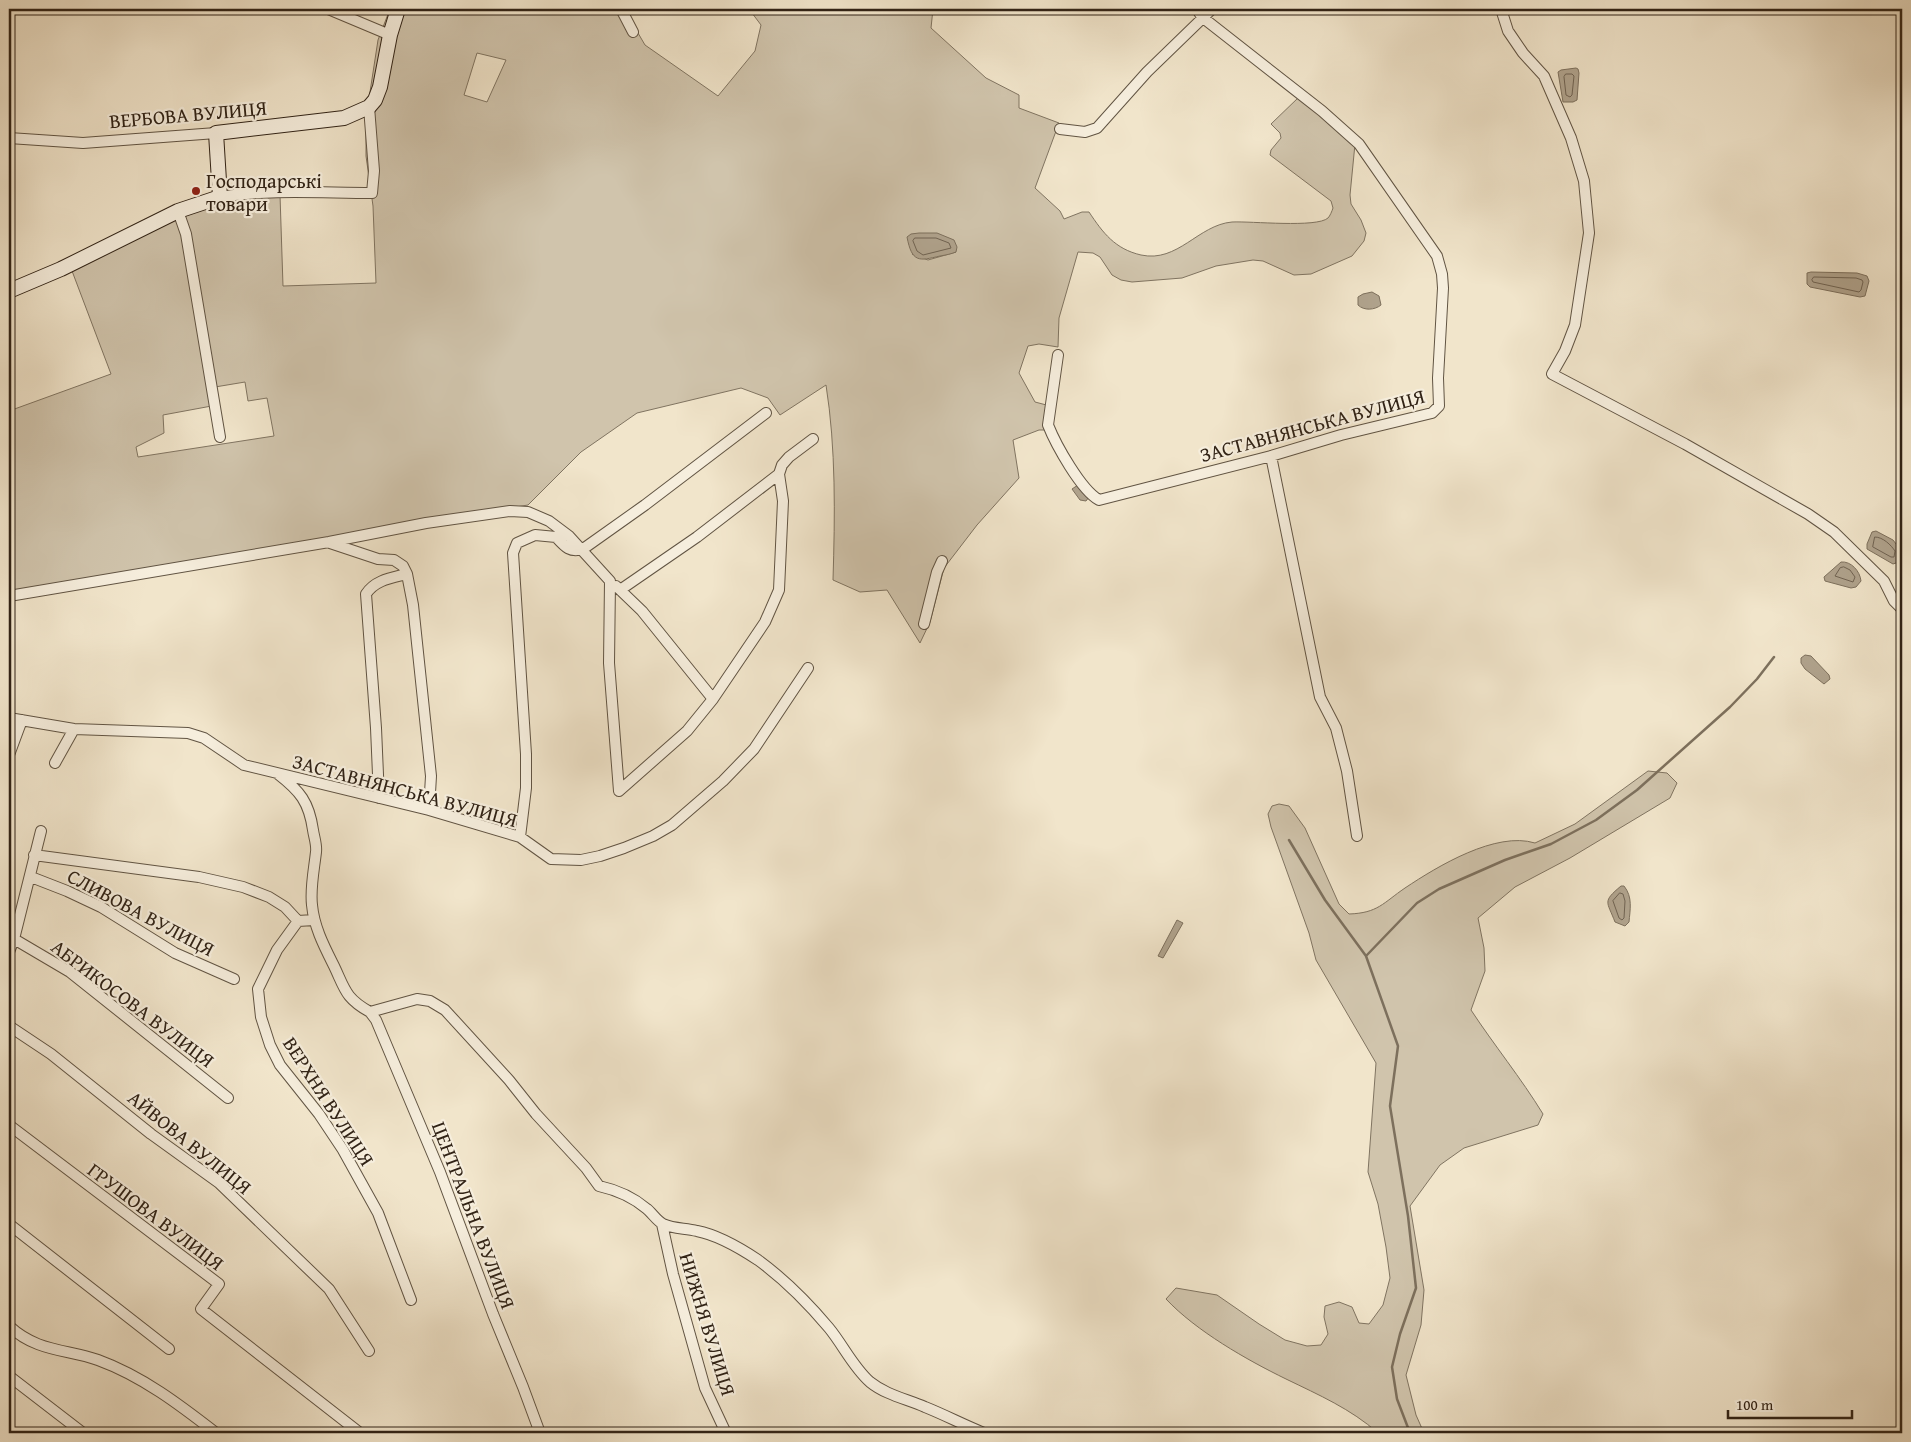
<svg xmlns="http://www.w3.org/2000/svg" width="1911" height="1442" viewBox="0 0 1911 1442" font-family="'Gentium Book Plus',serif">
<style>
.green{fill:#d0c4ac;stroke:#807461;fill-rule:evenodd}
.water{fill:#b0a38d;stroke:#7d705d}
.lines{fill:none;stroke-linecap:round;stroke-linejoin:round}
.shore{stroke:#706352;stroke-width:1}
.stream{stroke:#7d705d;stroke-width:2.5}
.street-casing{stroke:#615443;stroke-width:12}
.secondary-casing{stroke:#312316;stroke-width:16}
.street{stroke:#f6eedd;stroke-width:10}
.secondary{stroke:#f6eedd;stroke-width:14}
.poi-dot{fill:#8f2418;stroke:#f6eedd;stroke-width:2}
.labels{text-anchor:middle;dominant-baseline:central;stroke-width:4.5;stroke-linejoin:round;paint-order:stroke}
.street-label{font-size:20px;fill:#312316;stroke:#f6eedd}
.poi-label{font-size:20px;fill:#312316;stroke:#f6eedd;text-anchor:start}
</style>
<rect width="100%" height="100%" fill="#f1e5cb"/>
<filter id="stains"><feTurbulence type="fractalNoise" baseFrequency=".004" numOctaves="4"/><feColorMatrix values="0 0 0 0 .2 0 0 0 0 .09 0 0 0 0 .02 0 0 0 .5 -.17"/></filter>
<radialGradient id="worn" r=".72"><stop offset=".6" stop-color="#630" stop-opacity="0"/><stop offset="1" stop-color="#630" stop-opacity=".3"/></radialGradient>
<path class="green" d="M390,9H624L645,45L718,96L755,51L761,25L752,13V9H933L931,28L986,78L1019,95V108L1059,123L1035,188L1060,211L1064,219L1082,212H1089C1103,233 1115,249 1141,255C1178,263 1198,225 1232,222C1251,221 1317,228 1328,218C1330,216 1332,211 1333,208L1331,201L1270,155L1271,150L1281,138L1280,133L1271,124L1299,97L1355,144L1350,195L1351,204L1361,220L1366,233L1364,241L1352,256L1311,274L1294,275L1263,261L1253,260L1216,266L1182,278L1132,282L1121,280L1112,275L1100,257L1093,253L1078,252L1059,318L1058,347L1039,344L1028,346L1019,373L1035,402L1054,407L1051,430H1039L1013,440L1019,478L977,525L944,568L930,622L920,643L887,590L860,592L833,580C835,516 836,448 826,385L780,415L768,398L741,388L637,413L581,452L528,505L242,552L9,594V411L111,374L69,263L215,196L280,195L283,286L376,283L373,206L366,156V118L378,40ZM477,53L506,60L487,102L464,95ZM956,252L928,260L912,254ZM245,382L248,401L267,398L274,436L138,457L136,447L164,433L163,415L217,405L215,387Z
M1648,771L1667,773L1677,783L1670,798L1570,858L1515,887L1478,918L1484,948L1485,971L1471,1010C1494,1045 1521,1078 1543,1114L1538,1125L1464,1148L1440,1165L1410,1206L1424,1290L1421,1325L1406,1375L1416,1415L1424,1433H1378C1351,1409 1319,1395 1286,1379C1247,1360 1196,1331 1166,1299L1176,1288L1217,1295L1259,1324L1285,1340L1307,1346L1321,1345L1328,1334L1324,1317L1325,1306L1339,1302L1352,1307L1359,1323L1369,1324L1383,1305L1390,1278L1386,1247L1378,1204L1368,1172L1376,1063L1316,960L1309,933L1271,827L1268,814L1272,806L1279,804L1289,806L1305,828L1339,904L1349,914C1378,913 1383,903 1405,888C1438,866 1496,831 1535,843L1575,824Z"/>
<path class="water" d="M1576,68L1578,69L1579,73L1577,100L1573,102H1563L1558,72L1561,70Z
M919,233H937L954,240L957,247L956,252C951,254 946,255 940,256C919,261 912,263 907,237L911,234Z
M1811,272L1857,273L1867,276L1869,281L1865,296L1860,297L1810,287L1807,284V273Z
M1372,292L1379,296L1381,305C1375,310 1364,311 1358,305V297L1363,294Z
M1078,485L1089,497L1086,501L1080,500L1072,489Z
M1876,531L1893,540L1900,549V558L1896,563L1893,564L1867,549V544L1872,532Z
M1841,562C1851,561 1860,571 1861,581L1856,587L1851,588L1825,581L1824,577Z
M1805,655L1811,656L1829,675L1830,679L1824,684L1805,669L1801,663V658Z
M1621,886H1624C1633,897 1630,910 1629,922L1625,926L1615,922C1607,901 1602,902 1621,886Z
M1177,920L1183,923L1163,958L1158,956Z"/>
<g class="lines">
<path class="shore" d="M1566,74H1572L1574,76L1572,95L1570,97L1566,95L1564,77Z
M915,238H936L949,243L951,248L923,255L917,251L913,241Z
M1814,277L1856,278L1862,280L1863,282L1861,290L1859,292L1813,282L1812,280Z
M1875,537C1883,537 1891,545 1895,551L1894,557H1891L1873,547Z
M1844,567L1850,570L1855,577L1853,582L1835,576L1840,568Z
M1620,893L1623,894L1625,901L1624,918L1622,920L1619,918L1613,901Z"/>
<path class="stream" d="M1289,840L1325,900L1366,956L1398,1046L1390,1106L1408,1216L1416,1288L1400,1334L1392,1367L1397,1399L1410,1433
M1366,956L1417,903L1439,889L1505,860L1551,844L1596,820L1637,790L1730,707L1757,679L1774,657"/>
<defs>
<path id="street" d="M328,9L390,35
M621,9L633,32
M1501,9L1508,31L1523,53L1544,76L1571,138L1584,181L1589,233L1575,325L1565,351L1552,374L1685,444L1808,514L1834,532L1884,581L1894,601L1902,609
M1060,129L1085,132L1097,128L1147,72L1212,9
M9,138L83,143L216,133
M220,197C270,189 322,193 372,193L374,171L369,107
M178,211L186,234L220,437
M1058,355L1048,425C1056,445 1081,490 1099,500L1271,456L1341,435L1432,413L1439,406L1438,378L1443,288L1442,274L1437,256L1359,144L1322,111L1202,17L1197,9
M1271,456L1320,697L1336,728L1347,771L1357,836
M330,543L378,559L394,560L403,566L407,574L413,605L431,776L429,810
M616,586L642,611L713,699
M620,590L697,537L779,474
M9,596L329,542L426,523L510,511L528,512L549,521L569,536L610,581L609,663L619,791
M924,624L937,572L942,561
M9,718L74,729L188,733L204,738L244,765L429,810L520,837L551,859L581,860L600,856L624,848L653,836L672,825L723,781L754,749L808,668
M9,755L22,720
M55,763L74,729
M278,774C300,791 309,802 313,830C314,837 317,845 316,852C314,870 310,888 312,905C314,927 324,946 334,966C345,989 345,998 370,1012L417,999L430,1001L445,1010L509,1080L536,1114L586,1168L599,1186C617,1190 633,1197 647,1209C652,1213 657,1221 663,1224C674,1229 685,1228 697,1231C718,1235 740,1248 758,1260C784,1279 808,1303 829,1328C843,1345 853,1367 870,1382C886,1395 907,1399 925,1407C945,1415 964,1425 984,1433
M619,791L687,731L713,699L765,622L779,590L783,501L779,474L782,465L789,457L813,439
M379,798L376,728L366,594C375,580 391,578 407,574
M520,837L526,788V754L513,553L517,543L535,535L556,537C565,547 570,553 583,549L645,505L766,413
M34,855L199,877L243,887L269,897L285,907L298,921L314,920
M31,877L67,891L101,907L175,953L234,979
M298,921L277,950L258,989L261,1017L270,1045L280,1065L319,1114L343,1150L378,1213L411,1300
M14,939L70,972L228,1098
M9,952L14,939L41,831
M370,1012L376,1020L440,1172L493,1314L523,1387L540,1433
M9,1026L51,1054L151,1134L219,1183L329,1289L369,1351
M9,1125L219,1284L201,1309L360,1433
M9,1224L169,1349
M662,1224L673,1274L705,1388L726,1433
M9,1326C37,1352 66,1349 98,1360C142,1376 180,1405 216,1433
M9,1376L83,1433"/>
<path id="secondary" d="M9,291L61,269L178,211L220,197L216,133L344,118L369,107L375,100L380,87L390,35L398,9"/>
</defs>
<use href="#street" class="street-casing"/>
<use href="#secondary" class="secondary-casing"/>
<use href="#street" class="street"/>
<use href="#secondary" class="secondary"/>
</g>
<circle class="poi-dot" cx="196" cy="191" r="5"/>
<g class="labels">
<g class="street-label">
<text transform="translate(188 114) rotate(-5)">ВЕРБОВА ВУЛИЦЯ</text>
<text transform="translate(1312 425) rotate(-15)">ЗАСТАВНЯНСЬКА ВУЛИЦЯ</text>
<text transform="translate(405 790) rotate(15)">ЗАСТАВНЯНСЬКА ВУЛИЦЯ</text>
<text transform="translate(141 912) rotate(28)">СЛИВОВА ВУЛИЦЯ</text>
<text transform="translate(133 1003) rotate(37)">АБРИКОСОВА ВУЛИЦЯ</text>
<text transform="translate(329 1101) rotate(57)">ВЕРХНЯ ВУЛИЦЯ</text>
<text transform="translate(190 1142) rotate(39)">АЙВОВА ВУЛИЦЯ</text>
<text transform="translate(474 1215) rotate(69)">ЦЕНТРАЛЬНА ВУЛИЦЯ</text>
<text transform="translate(156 1216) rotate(37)">ГРУШОВА ВУЛИЦЯ</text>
<text transform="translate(708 1324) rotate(73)">НИЖНЯ ВУЛИЦЯ</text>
</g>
<g class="poi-label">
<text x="206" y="180">Господарські<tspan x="206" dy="23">товари</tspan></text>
</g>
</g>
<rect width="1911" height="1442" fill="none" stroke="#f1e5cb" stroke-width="30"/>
<rect x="10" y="10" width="1891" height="1422" fill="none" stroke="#312316" stroke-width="2.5"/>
<rect x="15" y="15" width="1881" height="1412" fill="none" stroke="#312316"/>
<path d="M1728 1410v8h124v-8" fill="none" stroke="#312316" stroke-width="2.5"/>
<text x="1736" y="1410" font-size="15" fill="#312316" stroke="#f6eedd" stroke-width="4" paint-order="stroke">100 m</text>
<rect width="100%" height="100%" filter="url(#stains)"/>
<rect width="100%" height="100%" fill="url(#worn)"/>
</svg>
